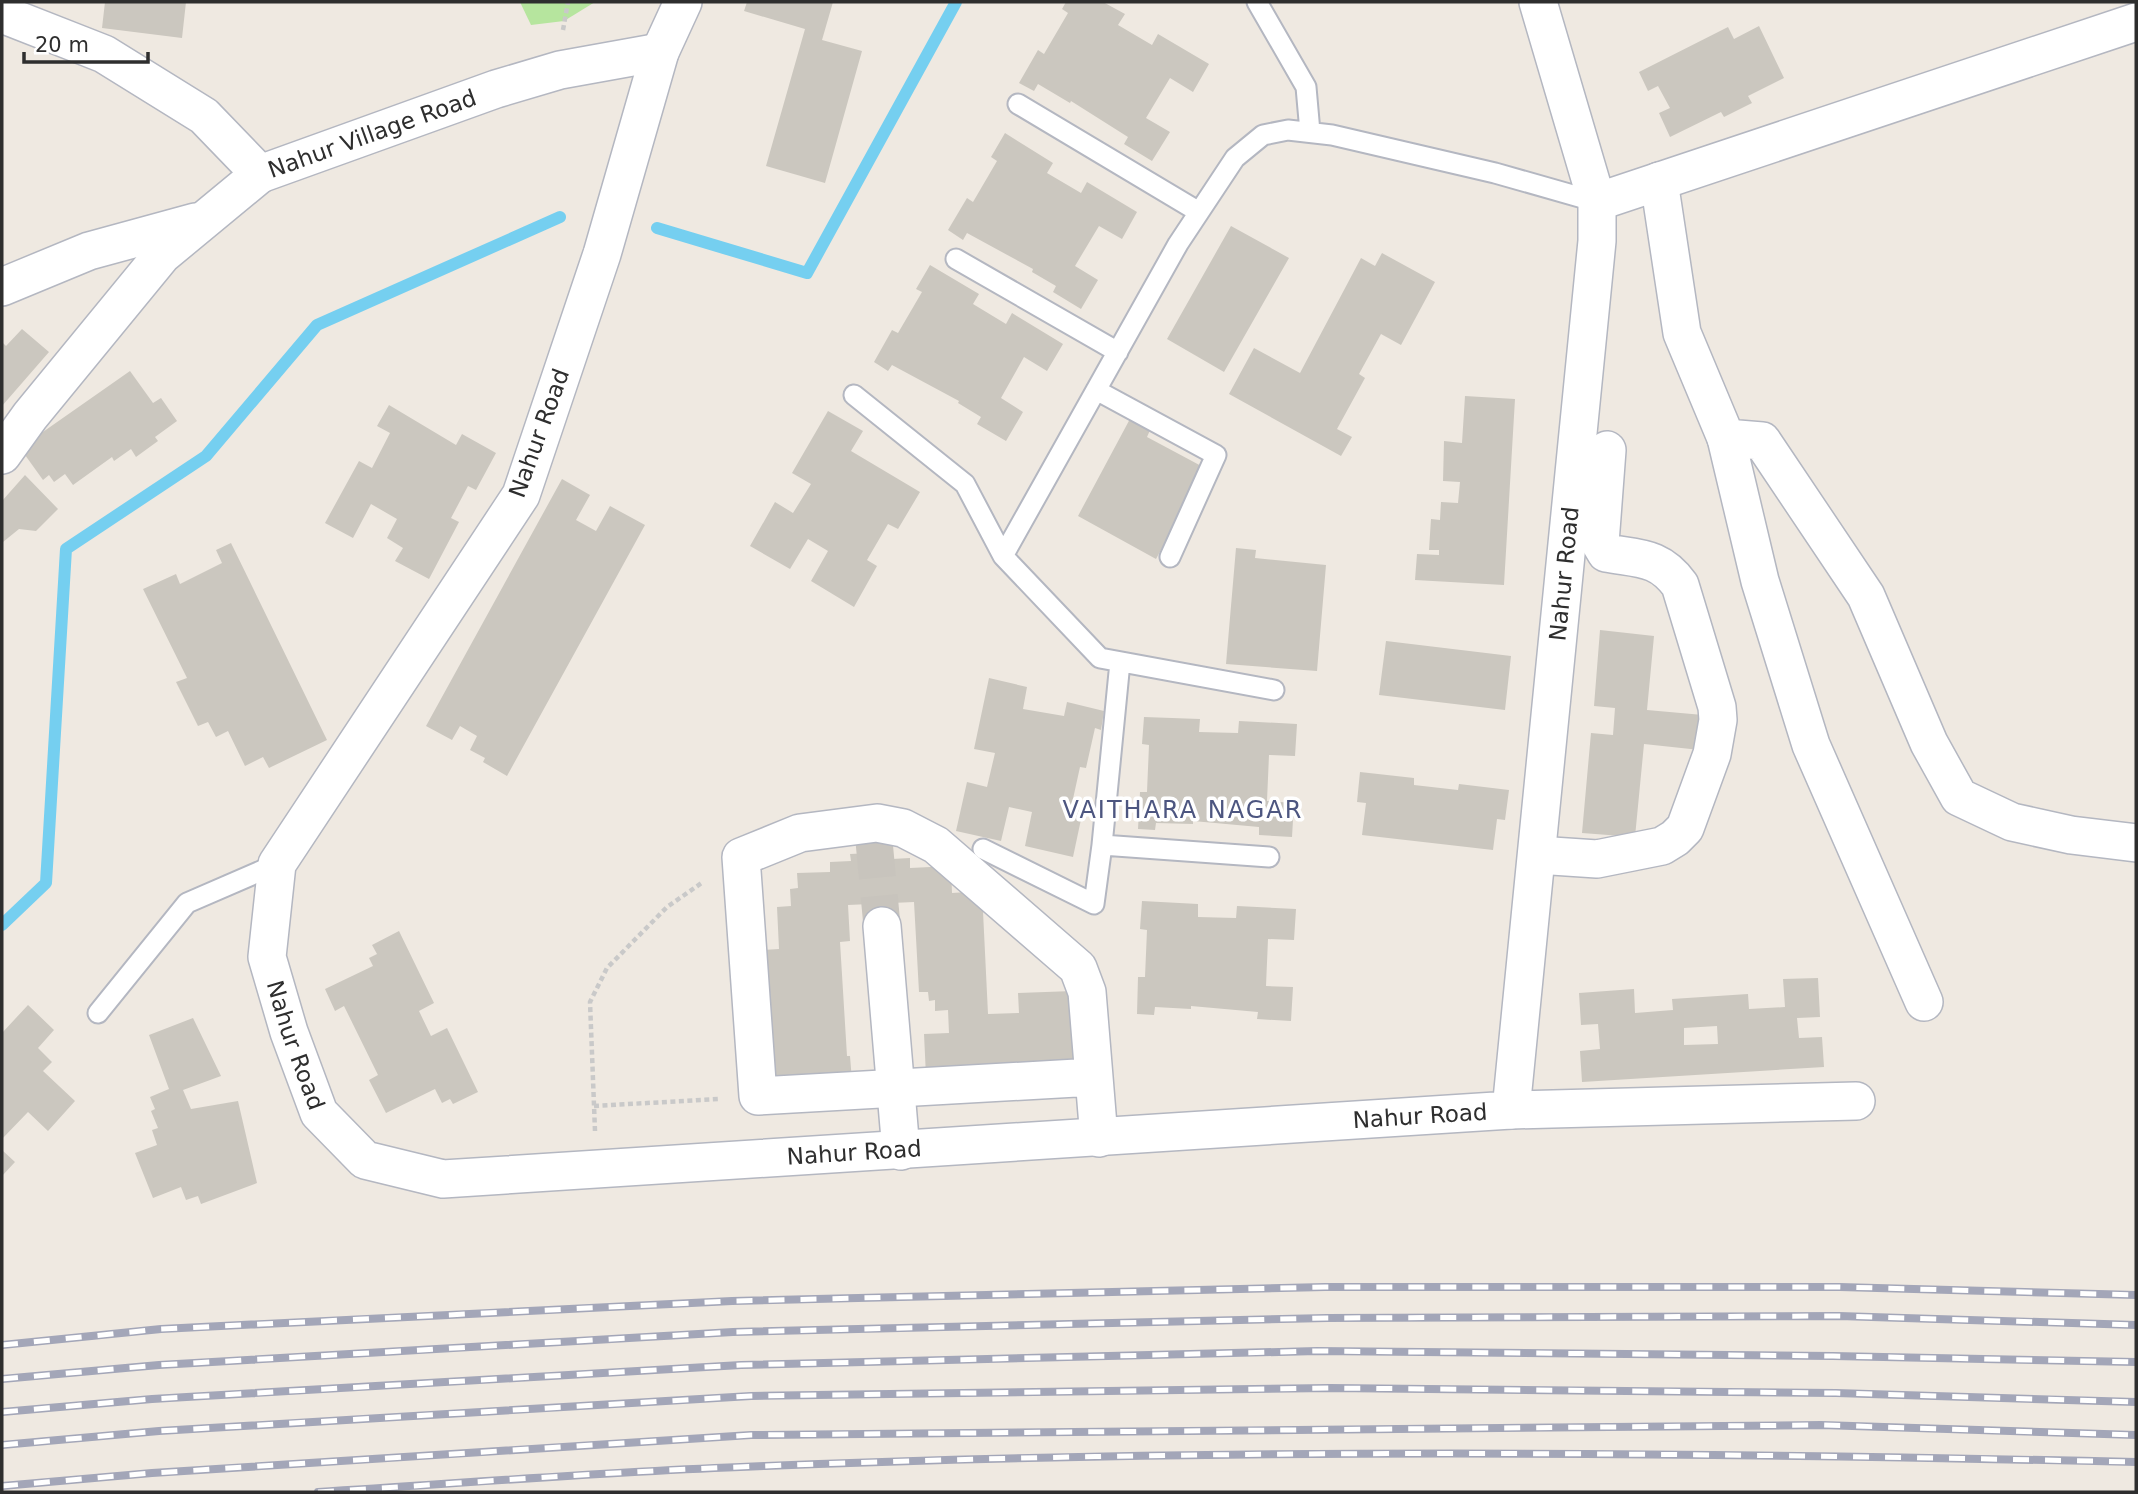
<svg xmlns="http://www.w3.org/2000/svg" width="2138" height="1494" viewBox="0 0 2138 1494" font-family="'DejaVu Sans',sans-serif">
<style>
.green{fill:#b6e59e}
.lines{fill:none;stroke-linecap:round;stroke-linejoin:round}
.stream{stroke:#75cff0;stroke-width:12}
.building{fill:#cbc7bf;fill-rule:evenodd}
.street-tunnel{stroke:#c8c4bd;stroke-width:37;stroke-dasharray:37 18;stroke-linecap:butt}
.lane-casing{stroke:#b4b7c1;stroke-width:23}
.street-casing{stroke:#b4b7c1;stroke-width:40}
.path{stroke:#c9c9c9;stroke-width:4.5;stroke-dasharray:5 3.5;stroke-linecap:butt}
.lane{stroke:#fff;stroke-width:19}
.street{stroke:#fff;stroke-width:37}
.rail-casing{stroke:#a3a6b8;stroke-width:8}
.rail{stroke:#fff;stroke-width:5;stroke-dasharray:16;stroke-linecap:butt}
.labels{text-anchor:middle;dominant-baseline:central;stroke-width:7;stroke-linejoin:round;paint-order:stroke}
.street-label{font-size:23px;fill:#2e2e2e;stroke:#fff}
.neighbourhood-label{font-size:24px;letter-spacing:2px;fill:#4d5680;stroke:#fff}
</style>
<rect width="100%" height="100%" fill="#efe9e1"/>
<path class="green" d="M520,2H595L564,21L531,25Z"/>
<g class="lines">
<path class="stream" d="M657,228L807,273L956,2
M2,925L46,883L66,549L206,456L317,325L560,217"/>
</g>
<path class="building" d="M105,2H186L182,38L102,28Z
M747,2H833L822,40L862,51L825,183L766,166L805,29L744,11Z
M1066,2H1103L1125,14L1118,25L1152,45L1158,34L1209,64L1193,92L1170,78L1146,118L1170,132L1152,161L1124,144L1128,137L1071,101L1070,103L1038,84L1034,91L1019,83L1038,50L1044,54L1068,13L1062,9Z
M1759,26L1784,78L1748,96L1752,103L1724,117L1721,112L1670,137L1659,113L1670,108L1658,86L1648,91L1639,72L1728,27L1734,39Z
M1005,133L1053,163L1047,173L1081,193L1087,182L1137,212L1122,239L1099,226L1075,266L1098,280L1081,309L1053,292L1056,286L1032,272L1033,269L967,233L963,240L948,230L967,198L973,202L997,161L991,157Z
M1231,226L1289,258L1224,372L1167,339Z
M1382,253L1435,282L1401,345L1381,334L1359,374L1365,378L1337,429L1352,437L1341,456L1229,394L1254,348L1300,373L1361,258L1375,266Z
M930,265L979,294L973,304L1006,324L1012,313L1063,344L1047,371L1024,357L1001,398L1023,412L1006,441L977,424L981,417L958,403L959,401L892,365L888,371L874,362L892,330L898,333L922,292L916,289Z
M22,329L49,352L2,406V342L6,346Z
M130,371L153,403L161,398L177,421L155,437L158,441L136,457L131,449L114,461L112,457L73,485L65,474L54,482L49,475L43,480L20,448Z
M1465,396L1515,399L1504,585L1415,580L1417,554L1439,555V550H1429L1431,519L1440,520L1441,502L1458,503L1460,482L1443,481L1444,441L1462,443Z
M389,405L456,445L462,434L496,453L476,490L468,486L451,518L459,522L429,579L395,561L403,548L387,538L397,519L371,504L353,538L325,523L359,461L372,468L390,433L377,426Z
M828,411L863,431L851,451L920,492L898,529L888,524L867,560L877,566L854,607L811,581L828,551L808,539L790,569L750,546L775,502L793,513L811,484L792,473Z
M1131,417L1151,428L1147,437L1205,468L1156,559L1078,516Z
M25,475L58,509L36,531L19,529L3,542L2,501Z
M562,479L590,495L576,520L596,531L610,506L645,525L507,776L483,762L485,758L470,750L477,736L460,726L452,740L426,726Z
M231,543L327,740L269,768L263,757L245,766L228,731L216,737L208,722L198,726L176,682L187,678L143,589L176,574L180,584L222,563L216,550Z
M1236,548L1256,550L1255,558L1326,565L1317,671L1226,664Z
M1600,630L1654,636L1647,710L1703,715L1700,750L1644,744L1635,837L1582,833L1591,733L1613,735L1615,708L1594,706Z
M1386,641L1511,656L1505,710L1379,695Z
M989,678L1027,687L1023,709L1064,716L1067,702L1104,711L1101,730L1095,728L1086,768L1080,767L1071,808L1083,810L1073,857L1025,846L1032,812L1009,807L1001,841L956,831L967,782L987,787L995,753L974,749Z
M1144,717L1200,719L1199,732L1238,733L1239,721L1297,724L1295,756L1269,755L1267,801L1294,803L1292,837L1259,835V827L1193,821V824L1156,823L1155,830L1138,829L1140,792H1147L1149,745L1142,744Z
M1360,772L1414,778V785L1458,790L1459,784L1509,790L1505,820L1497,819L1493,850L1362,835L1366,803L1357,802Z
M892,852V859L910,858V868L951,866L952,893L982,891L988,1014L1019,1013L1018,993L1073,991L1077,1069L926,1076L924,1034L949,1033L948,1010L935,1011V1000L929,1001L928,992H919L914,902L848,905L850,941L840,942L847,1056H850L852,1081L770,1087L763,950L779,949L777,907L791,906L790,889L798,888L797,873L830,872V862L851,861L850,854Z
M1142,901L1198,904V917L1236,918L1237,906L1296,909L1294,940L1268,939L1266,986L1293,987L1291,1021L1257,1019L1258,1012L1191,1006V1009L1155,1007L1154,1015L1137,1014L1138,977H1145L1147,930L1140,929Z
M399,931L434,1003L419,1011L431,1036L447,1028L478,1092L453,1104L450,1099L442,1103L435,1089L386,1113L369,1080L378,1075L344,1006L335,1011L325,989L373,966L369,958L377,954L372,945Z
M1818,978L1820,1017L1797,1018L1799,1038L1822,1037L1824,1067L1582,1082L1580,1051L1600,1049L1598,1024L1581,1025L1579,993L1634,989L1635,1013L1673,1010L1672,999L1748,994L1749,1009L1785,1007L1783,979ZM1717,1026L1718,1044L1684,1045V1028Z
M28,1005L54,1030L38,1048L52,1062L43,1071L75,1101L48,1131L28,1112L2,1139V1033Z
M193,1018L221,1076L183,1090L191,1109L238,1101L257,1183L201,1204L198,1196L186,1200L181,1187L153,1198L135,1153L157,1145L152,1130L158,1128L151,1111L155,1109L150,1097L169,1089L149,1035Z
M2,1150L15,1162L2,1176Z"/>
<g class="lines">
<path class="street-tunnel" d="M874,841L882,926"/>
<defs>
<path id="lane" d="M1257,2L1306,87L1310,132
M1018,104L1199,212
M956,259L1118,352
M1096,390L1216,455L1170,557
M854,395L965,484L1003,556L1100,658L1274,690
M1003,556L1178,244L1235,158L1263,135L1288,130L1332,135L1495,173L1597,202
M1120,662L1102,845L1269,857
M983,849L1094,904L1102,845
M98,1013L187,903L277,864"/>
<g id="street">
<path id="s1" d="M683,2L660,52L602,254L521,495L277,864L267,957L289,1032L319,1113L365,1160L443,1179L1511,1110L1597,241V202L1538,2"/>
<path id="s2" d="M2,14L104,54L204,116L260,174L496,89L560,70L660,52"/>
<path d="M1659,181L1682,333L1726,438L1762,441L1866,596L1929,743L1959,797L2012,822L2071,835L2136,843"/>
<path d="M1597,202L2136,22"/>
<path d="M2,287L89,251L195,222"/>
<path d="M1726,438L1760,581L1811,745L1924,1002"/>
<path d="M2,455L30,416L162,255L260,174"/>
<path d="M1537,855L1597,859L1662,846L1675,838L1685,828L1712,754L1718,720L1717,707L1680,585C1659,556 1639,559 1606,553L1600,543L1607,450"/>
<path d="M882,926L901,1151"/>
<path d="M1094,1077L758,1096L741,857L800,833L877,823L903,828L936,845L1078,968L1087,992L1099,1138"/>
<path d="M1511,1110L1856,1101"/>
</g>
</defs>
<use href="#lane" class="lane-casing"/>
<use href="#street" class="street-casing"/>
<path class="path" d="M563,30L568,2
M594,1106L719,1099
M595,1131L590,1002L607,968L667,907L703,882"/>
<use href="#lane" class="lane"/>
<use href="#street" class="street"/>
<defs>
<path id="rail" d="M2,1345L161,1329L732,1301L1325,1287H1840L2136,1295
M2,1379L159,1365L733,1332L1327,1318L1839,1316L2136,1325
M2,1412L152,1399L741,1365L1317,1351L1833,1356L2136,1362
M2,1445L159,1431L751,1396L1330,1388L1836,1393L2136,1402
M2,1486L152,1473L751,1435L1821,1425L2136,1435
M318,1492C467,1483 616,1471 765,1466C1222,1448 1679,1452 2136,1462"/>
</defs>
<use href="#rail" class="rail-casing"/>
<use href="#rail" class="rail"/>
</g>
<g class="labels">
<g class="street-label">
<text stroke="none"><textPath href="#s2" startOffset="427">Nahur Village Road</textPath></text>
<text transform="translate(539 433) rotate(-70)">Nahur Road</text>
<text stroke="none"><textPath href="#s1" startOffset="2975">Nahur Road</textPath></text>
<text stroke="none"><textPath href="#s1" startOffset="1148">Nahur Road</textPath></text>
<text stroke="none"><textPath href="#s1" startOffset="2345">Nahur Road</textPath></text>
<text stroke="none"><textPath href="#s1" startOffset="1778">Nahur Road</textPath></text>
</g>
<g class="neighbourhood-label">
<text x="1183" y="810">VAITHARA NAGAR</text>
</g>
</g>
<rect width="2138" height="1494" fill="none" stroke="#2e2e2e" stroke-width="7"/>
<path d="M24 52v10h124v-10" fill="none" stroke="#2e2e2e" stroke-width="3.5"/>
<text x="35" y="52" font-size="21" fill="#2e2e2e" stroke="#ffffff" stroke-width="5" paint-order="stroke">20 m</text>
</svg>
